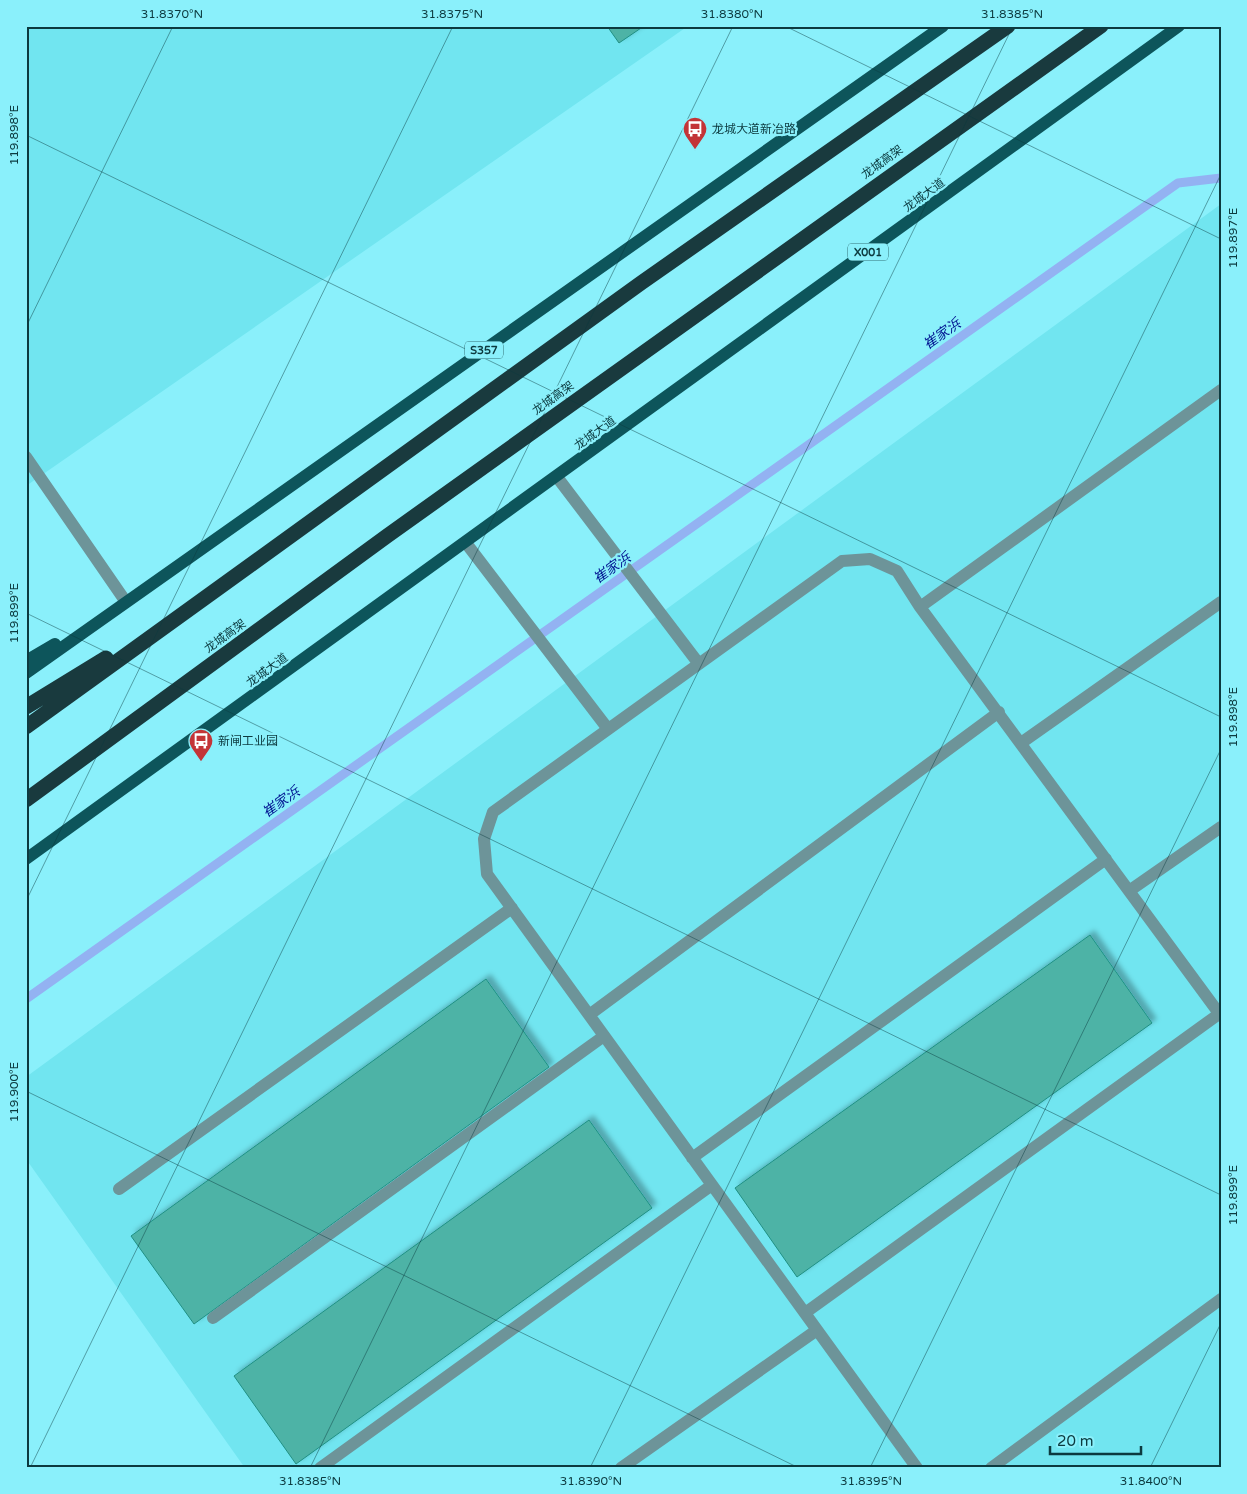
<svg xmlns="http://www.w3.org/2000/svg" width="1247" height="1494" viewBox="0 0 1247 1494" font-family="'Varela Round','Noto Sans SC',sans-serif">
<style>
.built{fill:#71e5f0}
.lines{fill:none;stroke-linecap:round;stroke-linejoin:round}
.stream{stroke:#93b2f2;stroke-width:9}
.building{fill:#4db3a6;stroke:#209084;filter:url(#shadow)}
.minor{stroke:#6d9499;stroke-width:12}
.major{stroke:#0d555b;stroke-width:12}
.highway{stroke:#193a3e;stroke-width:15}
.ticks{fill:none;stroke:#0c3a3f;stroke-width:1;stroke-opacity:0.45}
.labels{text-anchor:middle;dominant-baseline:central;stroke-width:4.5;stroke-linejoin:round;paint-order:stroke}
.shield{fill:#8af0fb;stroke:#327177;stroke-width:1}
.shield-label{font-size:11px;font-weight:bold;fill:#0c3a3f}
.poi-label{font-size:12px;fill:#0c3a3f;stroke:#8af0fb;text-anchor:start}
.street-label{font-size:12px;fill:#0c3a3f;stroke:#8af0fb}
.water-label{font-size:14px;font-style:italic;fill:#011390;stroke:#8af0fb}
.neatline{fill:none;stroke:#0c3a3f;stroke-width:2}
.ticks-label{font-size:12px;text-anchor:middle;fill:#0c3a3f}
</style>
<defs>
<filter id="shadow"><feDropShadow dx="4.5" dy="-4.5" stdDeviation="2.5" flood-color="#0004"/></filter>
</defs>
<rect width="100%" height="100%" fill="#8af0fb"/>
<path class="built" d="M26,26H688L26,486Z
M1221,204V1468H245L26,1159V1077Z"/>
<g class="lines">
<path class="stream" d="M26,999L1178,183L1221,178"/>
</g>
<path class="building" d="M607,26H644L619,43Z
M1090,935L1152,1023L797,1277L735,1188Z
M486,979L549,1067L194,1324L131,1236Z
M589,1120L652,1208L296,1464L234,1376Z"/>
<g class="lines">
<path class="minor" d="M26,457L126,602
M557,477L699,664
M466,543L608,729
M920,607L1221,390
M1021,743L1221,602
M1129,891L1221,827
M589,1015L999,712
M692,1158L1106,859
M119,1189L512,908
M805,1313L1219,1014
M213,1318L604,1036
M320,1468L712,1185
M621,1468L817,1330
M917,1468L487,874L484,839L493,812L842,561L870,559L897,571L920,607L1221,1016
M991,1468L1221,1299"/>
<path class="major" d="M26,661L55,644
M26,673L943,26
M26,859L1179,26"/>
<path class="highway" d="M26,707L106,658
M26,727L641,283L1008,26
M26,800L387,536L1101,26"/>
</g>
<path class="ticks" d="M785,26L1221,239M26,135L1221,717M26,327L173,26M26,613L1221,1195M26,901L453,26M26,1091L799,1468M30,1468L733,26M310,1468L1013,26M590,1468L1221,174M870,1468L1221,749M1150,1468L1221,1323"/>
<defs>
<symbol id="bus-pin" viewBox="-11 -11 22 30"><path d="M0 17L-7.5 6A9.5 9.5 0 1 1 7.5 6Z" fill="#c33437" stroke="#8af0fb"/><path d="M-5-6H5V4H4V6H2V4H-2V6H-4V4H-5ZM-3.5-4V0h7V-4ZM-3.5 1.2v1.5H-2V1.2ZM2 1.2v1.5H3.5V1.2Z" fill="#fff"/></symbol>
</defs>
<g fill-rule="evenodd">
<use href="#bus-pin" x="681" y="115" width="28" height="38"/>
<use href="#bus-pin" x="187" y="727" width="28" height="38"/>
</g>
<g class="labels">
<g class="shield">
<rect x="848" y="243.5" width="40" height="17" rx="4"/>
<rect x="465" y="341.5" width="38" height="17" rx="4"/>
</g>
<g class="shield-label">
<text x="868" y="252">X001</text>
<text x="484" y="350">S357</text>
</g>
<g class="poi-label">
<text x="712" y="129">龙城大道新冶路</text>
<text x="218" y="741">新闸工业园</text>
</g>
<g class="street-label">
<text transform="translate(882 162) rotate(-36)">龙城高架</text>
<text transform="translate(924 195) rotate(-36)">龙城大道</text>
<text transform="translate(553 398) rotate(-36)">龙城高架</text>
<text transform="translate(595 433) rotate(-36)">龙城大道</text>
<text transform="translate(225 636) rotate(-36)">龙城高架</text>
<text transform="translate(267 670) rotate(-36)">龙城大道</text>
</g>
<g class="water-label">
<text transform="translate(942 334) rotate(-35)">崔家浜</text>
<text transform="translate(612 568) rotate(-35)">崔家浜</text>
<text transform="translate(281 802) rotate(-35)">崔家浜</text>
</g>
</g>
<rect width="1247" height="1494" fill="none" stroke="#8af0fb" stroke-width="55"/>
<path d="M1050 1446v8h91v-8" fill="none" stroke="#0c3a3f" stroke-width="2.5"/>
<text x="1057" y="1446" font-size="15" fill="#0c3a3f" stroke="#8af0fb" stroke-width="4" paint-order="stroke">20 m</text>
<rect x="28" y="28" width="1192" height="1438" class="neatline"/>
<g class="ticks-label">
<text x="172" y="18">31.8370°N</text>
<text x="452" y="18">31.8375°N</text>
<text x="732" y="18">31.8380°N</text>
<text x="1012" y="18">31.8385°N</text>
<text transform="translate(14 135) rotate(-90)" y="4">119.898°E</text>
<text transform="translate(1233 238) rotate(-90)" y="4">119.897°E</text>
<text transform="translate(14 613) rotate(-90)" y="4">119.899°E</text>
<text transform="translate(1233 717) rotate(-90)" y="4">119.898°E</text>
<text transform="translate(14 1092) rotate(-90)" y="4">119.900°E</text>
<text transform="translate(1233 1195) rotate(-90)" y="4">119.899°E</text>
<text x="310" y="1485">31.8385°N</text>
<text x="591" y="1485">31.8390°N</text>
<text x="871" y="1485">31.8395°N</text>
<text x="1151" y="1485">31.8400°N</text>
</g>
</svg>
